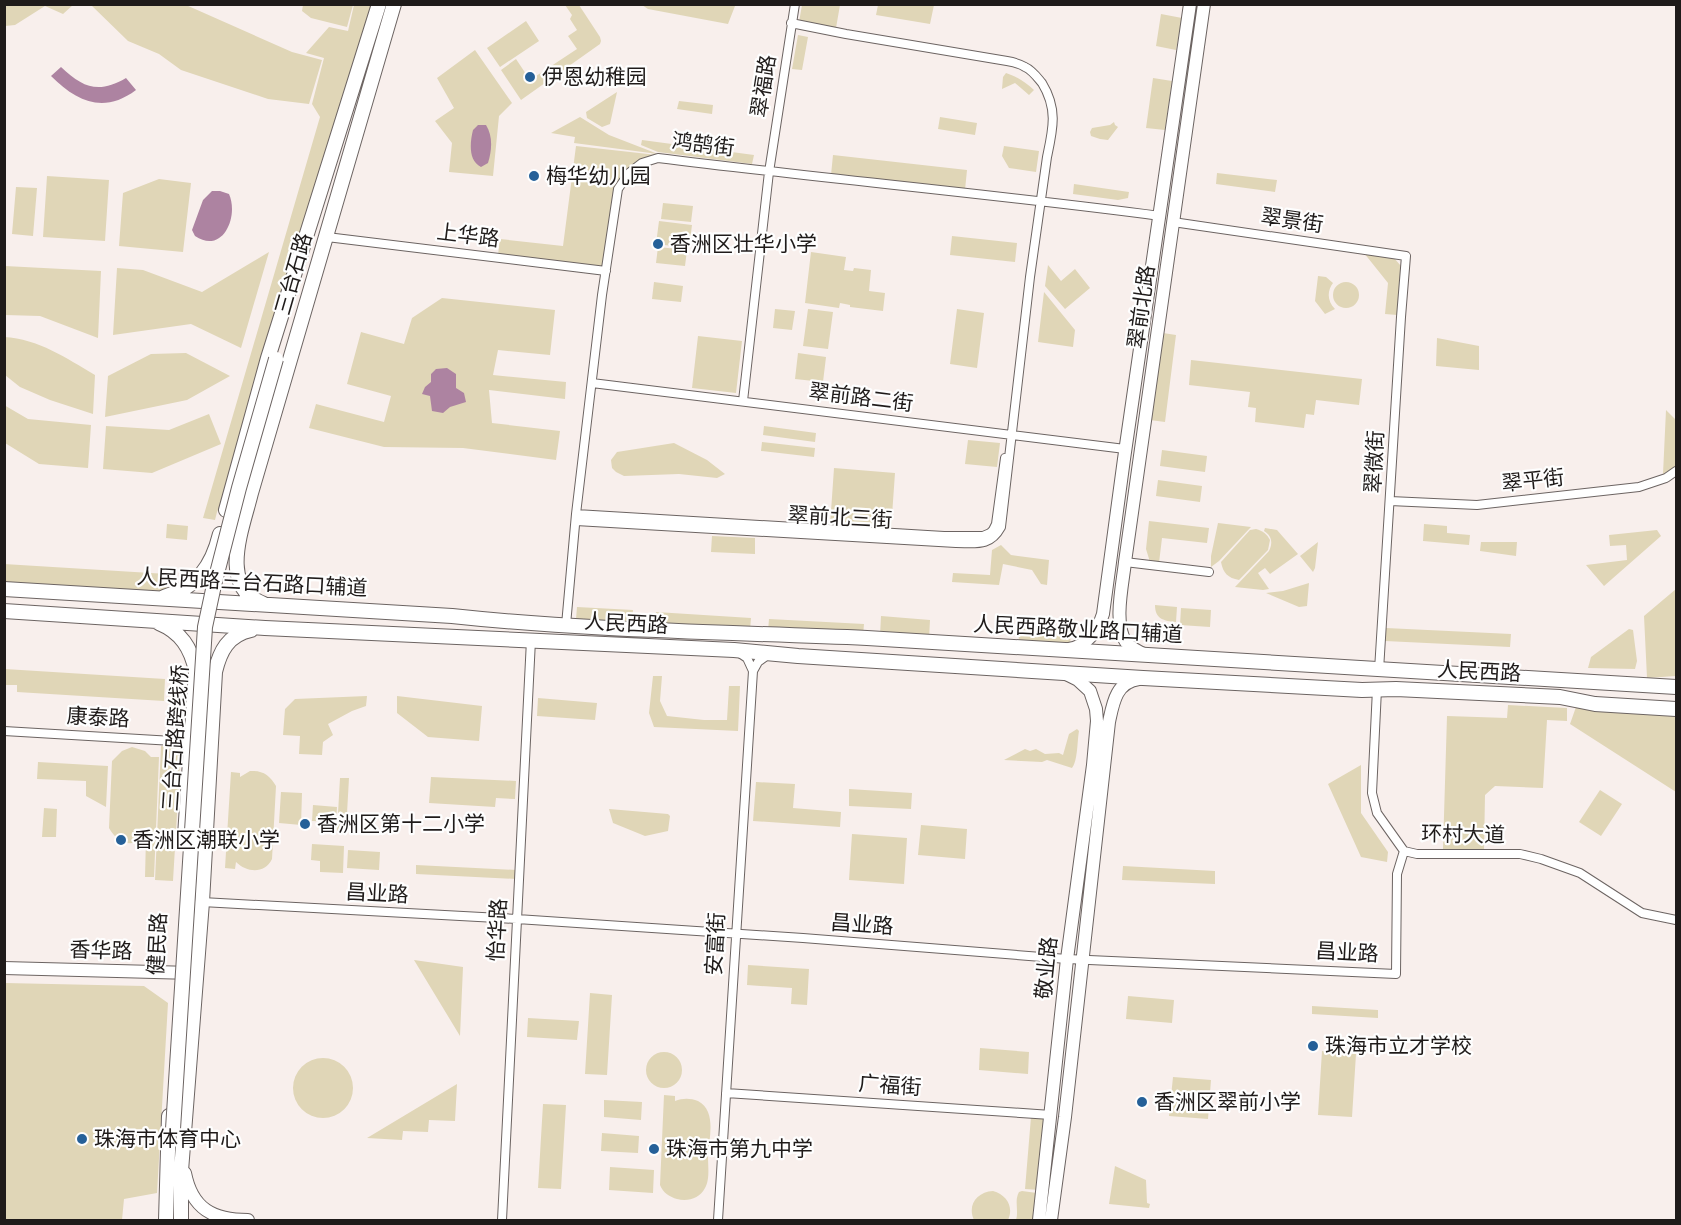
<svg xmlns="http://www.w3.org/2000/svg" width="1681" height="1225" viewBox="0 0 1681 1225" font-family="'Alegreya Sans','Noto Sans SC',sans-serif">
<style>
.green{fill:#e0d6b7}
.water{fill:#ad83a1}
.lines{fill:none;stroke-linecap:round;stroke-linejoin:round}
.street-casing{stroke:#6c6462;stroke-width:10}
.secondary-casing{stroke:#6c6462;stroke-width:14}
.primary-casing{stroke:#6c6462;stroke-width:16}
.street{stroke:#fff;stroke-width:8}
.secondary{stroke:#fff;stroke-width:12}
.primary{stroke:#fff;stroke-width:14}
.primary-bridge-casing{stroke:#6c6462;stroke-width:16;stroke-linecap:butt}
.primary-bridge{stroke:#fff;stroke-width:14}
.poi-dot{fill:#256098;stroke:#fefefe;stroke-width:2}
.labels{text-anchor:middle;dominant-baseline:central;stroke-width:4.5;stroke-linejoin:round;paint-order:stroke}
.poi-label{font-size:21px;fill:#1f1b1a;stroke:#fefefe;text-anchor:start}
.street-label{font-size:21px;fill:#1f1b1a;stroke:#fefefe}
</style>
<rect width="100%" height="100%" fill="#f8efec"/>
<path class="green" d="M728,4L735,6L728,24L648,9L642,5Z
M4,5L5,4L73,5L63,14L45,6L15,25L5,26Z
M91,5H186L292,52L322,60L309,104L268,99L181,70L159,54L128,41Z
M303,5H353L347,27L311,18L302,11Z
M354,5H378L232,482L217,512L215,520L203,518L320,117L312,104L324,58L306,53L329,27L348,31Z
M565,5H579L600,37L601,41L600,44L521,100L501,70L516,59L530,80L577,49L568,36L577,30L570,19L572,15Z
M802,5H840L836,28L799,22Z
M878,5H934L930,24L876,15Z
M1161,14L1182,18L1176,50L1156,46Z
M526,21L539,41L500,67L487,48Z
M798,35L808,37L802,70L792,69Z
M475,50L512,103L499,116L493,176L449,172L452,143L435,121L454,108L437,78Z
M1006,73C1018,77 1025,82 1034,90L1029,95L1015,83L1002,89L1003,77Z
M1153,78L1172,81L1165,130L1146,128Z
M617,92L610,124L602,127L587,118L586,112Z
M679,101L713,105L712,114L677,109Z
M580,117L609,135L658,154L574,143L575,137L551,133Z
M940,117L977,123L975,135L938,129Z
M1114,122L1115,125L1118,127L1108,140L1100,139L1091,136L1090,132L1092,128L1110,125Z
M642,140L754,155L752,164L658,152L641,145Z
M576,146L657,155L626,172L614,188L602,267L498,255L500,239L563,246Z
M1004,146L1039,151L1036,172L1009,168L1002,156Z
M833,155L967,170L965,190L831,175Z
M1217,173L1277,180L1275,192L1216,184Z
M47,176L109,180L105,241L43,237Z
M159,179L191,183L183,252L119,246L123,193Z
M1074,184L1129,192L1128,198L1118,200L1073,194Z
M16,187L37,188L33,236L12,234Z
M663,203L693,206L691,222L661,219Z
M659,221L692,225L689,248L656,244Z
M952,236L1017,243L1015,262L950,255Z
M658,247L687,250L685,266L656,263Z
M269,252L241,348L191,324L113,335L117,268L143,270L202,292Z
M811,252L846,257L844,270L853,271L854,268L871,270L869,291L885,293L883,311L850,307V305L840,303L839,308L805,303Z
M1364,253L1394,258L1401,266L1397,315L1385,314L1388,283Z
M1048,265L1061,281L1075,269L1090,288L1065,309L1045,286Z
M5,266L101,271L98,338L40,316L5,315Z
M1318,276L1326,277L1333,283C1327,291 1327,301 1335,309L1325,314L1315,301Z
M654,282L683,286L681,302L652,299Z
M1333 295a13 13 0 1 1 26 0a13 13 0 1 1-26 0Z
M1044,292L1075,330L1073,347L1038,342Z
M442,298L555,310L550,355L498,350L493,375L566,382L565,399L489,390L492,423L560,431L556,460L463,448L384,447L309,428L316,404L384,422L391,396L347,384L361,332L404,344L412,318Z
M775,309L795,311L792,330L773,328Z
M808,309L833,312L828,349L803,346Z
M957,309L984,313L977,368L950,364Z
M1163,333L1176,335L1165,422L1150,420Z
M698,336L742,341L736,393L692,388Z
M4,337C39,339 66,358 95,375L93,414L50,400L20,387L5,375Z
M1437,338L1479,346V370L1436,366Z
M186,353L230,376L187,400L105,417L108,376L151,354Z
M798,353L826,357L823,382L795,379Z
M1191,360L1362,379L1359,405L1316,400L1314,415L1306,414L1304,428L1255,422L1256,408L1248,407L1250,392L1189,385Z
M4,405L28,419L91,425L88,468L39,464L5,443Z
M1666,410L1676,420V466L1663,474Z
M209,414L221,444L152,473L103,469L106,426L169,430Z
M764,426L816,433L815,442L763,435Z
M968,440L1000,443L997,467L965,464Z
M762,442L815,448L814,457L761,451Z
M674,443L707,460L725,474L717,478L679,474L624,476L616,472L612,468L611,460L617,452Z
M1162,450L1207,456L1205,472L1160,466Z
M834,468L895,473L891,530L830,526Z
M1158,480L1202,486L1200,502L1156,496Z
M1149,521L1209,528L1207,543L1162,538L1159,563L1150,562L1146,549Z
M1218,523L1251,527L1219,561L1211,567V556Z
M167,524L188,526L187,540L166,538Z
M1424,524L1447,526V533L1470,535L1469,545L1423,541Z
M1265,528L1277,530L1298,554L1270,574L1265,568L1258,573L1269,589L1263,590L1235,587L1269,551C1273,543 1272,536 1264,531Z
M1256,529C1263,531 1267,534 1270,540L1268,550L1239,580C1228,578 1223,573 1221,562L1250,530Z
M1657,530L1661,536L1604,586L1586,565L1627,560L1626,545L1610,546L1609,535Z
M712,536L755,538V554L711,552Z
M1318,542L1315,568L1313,572L1300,556Z
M1481,542H1517L1516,556L1480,551Z
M1001,545L1011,555L1049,560L1047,585L1041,584L1032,570L1003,564L999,585L952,582L953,573L990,575L992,550Z
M4,564L167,574L166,591L129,593L5,585Z
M1309,583L1307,606L1299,607L1266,593L1283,591Z
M1676,589V676L1647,678L1644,616Z
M1155,605L1177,607L1176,622C1164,621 1155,619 1155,605Z
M577,607L633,610L632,622L576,619Z
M1181,608L1211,610L1210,627L1180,625Z
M656,612L751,618L750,630L655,624Z
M881,616L930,620L929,639L880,636Z
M769,619L864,624L863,636L768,631Z
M1015,627L1071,631L1070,646L1020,642Z
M1386,628L1511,634L1510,647L1385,641Z
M1629,629L1633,630L1637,661L1635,669L1588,668L1591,657Z
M5,669L165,679L164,701L17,692V685H5Z
M653,676H662L660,701L667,716L704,720H727L729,686H740L738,731L654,727L649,713Z
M367,696L366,706L352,711L328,724L333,735L323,742L322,755L299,754L300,736L283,735L285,709L295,699Z
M397,696L482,706L479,741L428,737L397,713Z
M538,698L597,703L595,720L537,716Z
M1508,705L1567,708V721L1547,720L1543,788L1495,786L1485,795L1484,850L1443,849L1447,716L1507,718Z
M1576,707H1630L1676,714V792L1570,724Z
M1077,729L1079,731C1077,742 1078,760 1072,768L1047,760L1042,762L1004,760L1025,749L1030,751L1036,749L1045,754L1059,753L1063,755L1069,734Z
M161,746L181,747L173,881L155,880Z
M132,747L145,751L151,757H159L154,877H145L146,837C132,848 118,844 109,828L112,761L122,751Z
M38,762L108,766L106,807L86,796V781L37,779Z
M1361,765V813L1388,852L1387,862L1361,857L1328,784Z
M250,771C262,770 270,775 276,786L272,859C265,874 247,873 236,862L235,869L225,868L231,772L240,773V777Z
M431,777L516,781L515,799L496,798L495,807L429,803Z
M340,778H349L346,831H337Z
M756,782L795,784L793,808L841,812L840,827L753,821Z
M849,789L912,793L911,809L849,806Z
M1600,790L1622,804L1601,836L1579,822Z
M281,792L302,793L301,825L279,823Z
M313,805L337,807L336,822L312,821Z
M44,808L57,809L56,837H42Z
M609,809L668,814L670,816L668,831L645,836L613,823Z
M921,825L967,829L965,859L918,855Z
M852,834L907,838L904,884L849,880Z
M312,844L344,846L343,873L320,872V861L311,860Z
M348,850L380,852L379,870L347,868Z
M416,865L517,870V879L416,874Z
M1123,866L1215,871V884L1122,880Z
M414,960L463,967L460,1036Z
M748,965L809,969L807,1005L791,1004L792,988L747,985Z
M5,983L144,986L168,1003L157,1193L124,1199L122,1220H5Z
M590,993L612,995L607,1075L585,1074Z
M1128,996L1174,1000L1172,1023L1126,1019Z
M1312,1006L1378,1010V1018L1312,1014Z
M528,1018L579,1021L577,1040L527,1037Z
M980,1048L1029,1052L1028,1074L979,1070Z
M1322,1051L1356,1054L1352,1117L1318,1115Z
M646 1070a18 18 0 1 1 36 0a18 18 0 1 1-36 0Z
M293 1088a30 30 0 1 1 60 0a30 30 0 1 1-60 0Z
M1173,1077L1211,1080L1208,1119L1169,1116Z
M457,1084L455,1121L429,1120L428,1132L403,1131L402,1140L367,1138Z
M664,1095L675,1096V1101C683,1098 690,1098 698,1101C717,1111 709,1138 708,1156C708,1166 710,1180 705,1188C700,1198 688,1202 677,1199C670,1197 663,1193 660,1185Z
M604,1100L642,1102L641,1120L604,1117Z
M543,1104L566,1105L561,1189L538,1188Z
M1031,1117L1048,1119L1040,1190L1025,1189Z
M602,1133L639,1136L638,1153L601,1151Z
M1115,1166L1146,1180L1147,1203L1150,1204L1149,1208L1109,1204Z
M610,1167L654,1170L653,1193L609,1190Z
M993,1191C1007,1195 1014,1207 1008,1220H974C967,1205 977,1192 993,1191Z
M1022,1191L1037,1193L1034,1220H1016C1019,1210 1014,1201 1019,1192Z"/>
<path class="water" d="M61,67C83,88 99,94 126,78L136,90C104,114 77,102 51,76Z
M478,125H486C493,136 492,150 488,163L481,167C468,161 470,142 473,130Z
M212,191H220L229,194C239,216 223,255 195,236L192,230L203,200Z
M447,368L456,374V388L464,393L466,402L450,407L443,413L432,411L430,396L422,394L425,387L431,382V374L436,369Z"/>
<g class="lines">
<defs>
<path id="street" d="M1173,222L1406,256L1401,317L1379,670
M327,237L606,271
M592,383L1125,449
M743,401L769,172L795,4
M1390,501L1477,505L1639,487L1666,478L1676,471
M576,514L944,536H983L990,533L993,530L996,524L1005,458
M576,521L956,543C976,543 990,547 1001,527L1030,277L1047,157C1053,129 1058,109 1042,83C1037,77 1032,70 1025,67C1020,64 1013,62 1007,61L846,34L791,23
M1125,562L1209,572
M566,625L576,514L602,295L618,189L629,173L642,163L658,158C825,179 993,194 1160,216
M738,652L747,658L753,671L758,662L769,654
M1377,689L1372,793L1377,813L1404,851L1417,854H1520L1541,859L1580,873L1642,913L1676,920
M4,731L190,742
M202,902L517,919L803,938L1067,959L1396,974L1397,874L1404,851
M726,1093L1051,1115
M502,1220L531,640
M718,1220L753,671"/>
<path id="secondary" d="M1069,649C1087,646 1098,630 1103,614L1124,459L1190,4
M1146,655C1139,652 1131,648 1126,642C1113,625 1123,582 1125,562L1204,4
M4,968L192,973
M185,1173C192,1209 213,1220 248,1220
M1039,1220L1067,959L1093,765L1097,721L1096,709L1090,691L1078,680L1066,674
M1051,1220L1065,1117L1109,722C1113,703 1116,682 1139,679"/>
<path id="primary" d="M226,510L268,358L379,4
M4,589L452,616C590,631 729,632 867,638L1676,687
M164,597C197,587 212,567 220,534
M264,604C217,587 243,527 251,493L394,4
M4,611L265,628L734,650L798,656L1143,678L1362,690L1396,689L1560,697L1595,704L1676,709
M159,623C181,632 191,648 196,671L185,836
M166,1220L169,1116
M181,1220V1171L202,902L215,672C220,651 228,635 251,630"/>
</defs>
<use href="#street" class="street-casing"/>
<use href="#secondary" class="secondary-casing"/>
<use href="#primary" class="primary-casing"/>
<use href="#street" class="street"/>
<use href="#secondary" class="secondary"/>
<use href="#primary" class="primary"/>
<defs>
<path id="primary-bridge" d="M173,1129L205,627L214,585L239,488L276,359"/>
</defs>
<use href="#primary-bridge" class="primary-bridge-casing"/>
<use href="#primary-bridge" class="primary-bridge"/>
</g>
<g class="poi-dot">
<circle cx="530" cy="77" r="6"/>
<circle cx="534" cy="176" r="6"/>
<circle cx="658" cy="244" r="6"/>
<circle cx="305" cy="824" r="6"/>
<circle cx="121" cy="840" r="6"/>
<circle cx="1313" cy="1046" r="6"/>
<circle cx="1142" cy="1102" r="6"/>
<circle cx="82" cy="1139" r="6"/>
<circle cx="654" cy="1149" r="6"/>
</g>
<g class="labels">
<g class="poi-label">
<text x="542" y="77">伊恩幼稚园</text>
<text x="546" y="176">梅华幼儿园</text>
<text x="670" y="244">香洲区壮华小学</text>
<text x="317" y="824">香洲区第十二小学</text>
<text x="133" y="840">香洲区潮联小学</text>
<text x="1325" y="1046">珠海市立才学校</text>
<text x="1154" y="1102">香洲区翠前小学</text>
<text x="94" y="1139">珠海市体育中心</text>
<text x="666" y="1149">珠海市第九中学</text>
</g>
<g class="street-label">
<text transform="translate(764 86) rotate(-81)">翠福路</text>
<text transform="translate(703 145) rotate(7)">鸿鹄街</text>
<text transform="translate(1292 221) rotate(8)">翠景街</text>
<text transform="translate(468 236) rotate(7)">上华路</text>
<text transform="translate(294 274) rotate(-74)">三台石路</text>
<text transform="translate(1142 307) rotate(-82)">翠前北路</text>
<text transform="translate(861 398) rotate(7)">翠前路二街</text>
<text transform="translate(1375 462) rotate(-87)">翠微街</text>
<text transform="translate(1533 481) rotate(-6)">翠平街</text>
<text transform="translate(840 518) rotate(3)">翠前北三街</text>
<text transform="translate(252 583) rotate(3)">人民西路三台石路口辅道</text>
<text transform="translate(626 624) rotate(3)">人民西路</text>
<text transform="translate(1078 630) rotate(3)">人民西路敬业路口辅道</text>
<text transform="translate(1479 672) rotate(3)">人民西路</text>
<text transform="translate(98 718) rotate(3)">康泰路</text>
<text transform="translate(176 738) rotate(-86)">三台石路跨线桥</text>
<text transform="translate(1463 835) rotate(1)">环村大道</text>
<text transform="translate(377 894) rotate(3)">昌业路</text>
<text transform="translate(862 925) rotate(4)">昌业路</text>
<text transform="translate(498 930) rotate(-87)">怡华路</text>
<text transform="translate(158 944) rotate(-87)">健民路</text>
<text transform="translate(716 944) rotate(-87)">安富街</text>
<text transform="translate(101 951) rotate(2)">香华路</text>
<text transform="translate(1347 953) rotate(3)">昌业路</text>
<text transform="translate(1047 968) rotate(-84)">敬业路</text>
<text transform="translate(890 1086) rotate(4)">广福街</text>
</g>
</g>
<rect width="1681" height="1225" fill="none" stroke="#1f1b1a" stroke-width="12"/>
</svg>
